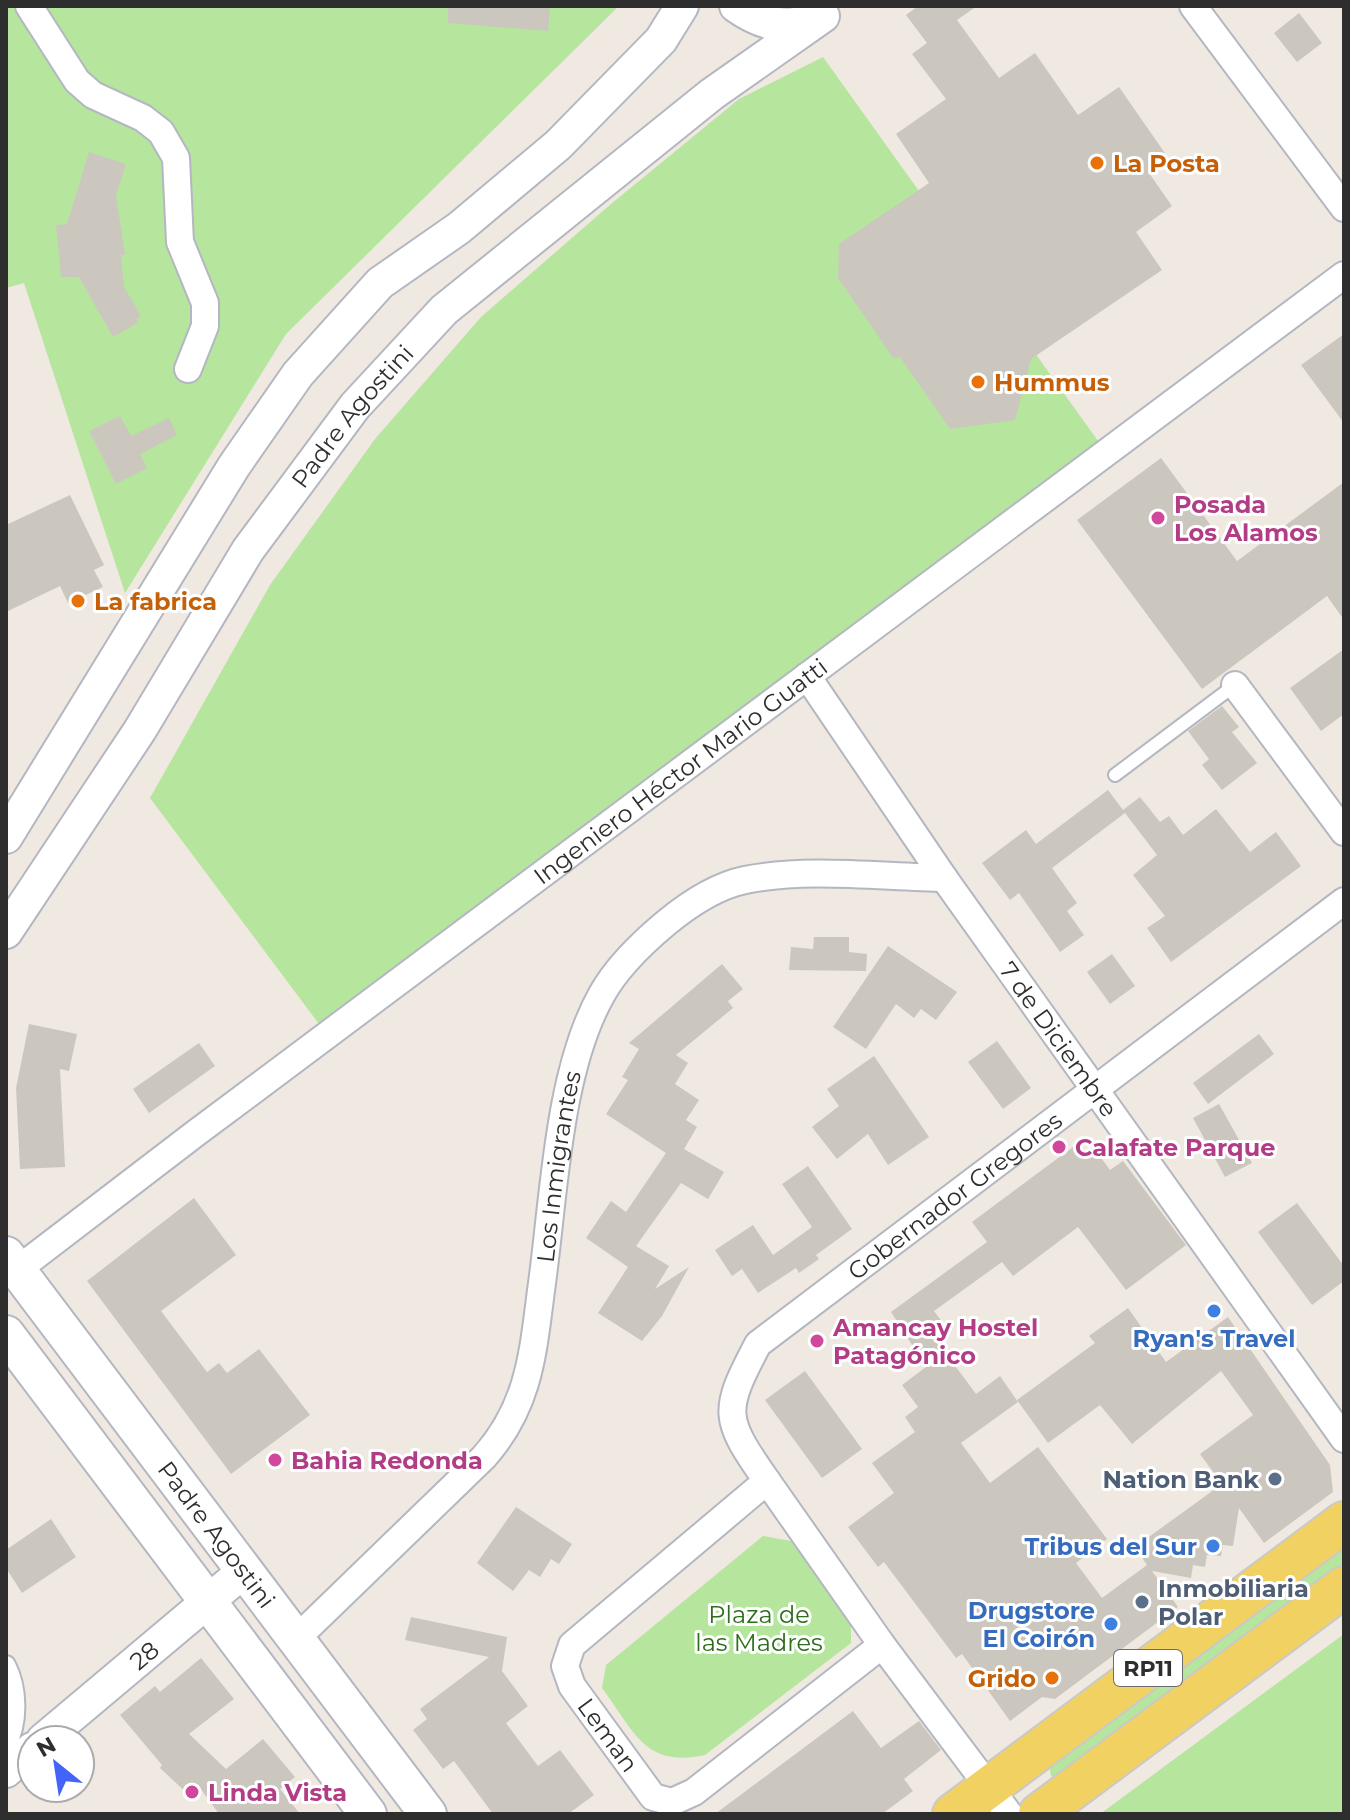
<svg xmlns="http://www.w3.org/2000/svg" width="1350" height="1820" viewBox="0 0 1350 1820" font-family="Montserrat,sans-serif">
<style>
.green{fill:#b6e59e}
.building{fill:#cbc7bf}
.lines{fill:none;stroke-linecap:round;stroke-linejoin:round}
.service-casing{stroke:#b4b7c1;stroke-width:16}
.pedestrian-casing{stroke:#b4b7c1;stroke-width:22}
.minor-casing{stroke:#b4b7c1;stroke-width:30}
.tertiary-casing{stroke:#b4b7c1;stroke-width:36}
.secondary-casing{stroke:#b4b7c1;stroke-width:40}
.primary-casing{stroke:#c9c9c9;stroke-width:44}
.service{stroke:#fff;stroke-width:12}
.pedestrian{stroke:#fff;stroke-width:18}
.minor{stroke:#fff;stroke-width:26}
.tertiary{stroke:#fff;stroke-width:32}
.secondary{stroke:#fff;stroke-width:36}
.primary{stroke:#f2d163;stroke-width:40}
.food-dot{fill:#e8710a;stroke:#fff;stroke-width:3}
.hotel-dot{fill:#d1479c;stroke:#fff;stroke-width:3}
.shop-dot{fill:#3f7fe0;stroke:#fff;stroke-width:3}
.service-dot{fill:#5c6f8a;stroke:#fff;stroke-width:3}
.labels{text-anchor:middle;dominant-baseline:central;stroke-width:6;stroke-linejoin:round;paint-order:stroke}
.shield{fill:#fff;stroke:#6d6d6d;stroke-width:2}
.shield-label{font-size:22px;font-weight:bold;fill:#2e2e2e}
.food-label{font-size:24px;font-weight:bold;fill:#c56008;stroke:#fff;text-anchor:start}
.street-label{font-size:24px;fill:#2e2e2e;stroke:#fff}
.hotel-label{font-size:24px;font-weight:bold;fill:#b23c85;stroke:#fff;text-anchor:start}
.shop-label{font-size:24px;font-weight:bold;fill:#366cbe;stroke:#fff;text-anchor:end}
.service-label{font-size:24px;font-weight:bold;fill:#4e5e75;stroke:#fff;text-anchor:end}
.park-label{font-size:24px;fill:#2c6e1b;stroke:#fff}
</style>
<rect width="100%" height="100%" fill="#efe9e1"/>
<path class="green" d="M6,6H619L286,334L125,593L24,283L6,288Z
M823,57L1098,441L319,1024L150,798L270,585L375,439L481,317L611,204L739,99Z
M763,1536L791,1541L851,1622V1643L705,1755C644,1768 635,1732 602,1688L606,1665Z
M1344,1540V1564L1065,1775L1058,1779L1051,1776L1049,1764Z
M1344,1634V1814H1100Z"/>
<path class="building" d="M448,6L550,7L548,31L448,23Z
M918,6H977L957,20L999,78L1035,53L1078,115L1119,87L1169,159L1149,173L1172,206L1136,232L1162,270L1031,359L1015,420L950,429L900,357L894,359L838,278L839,244L929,183L896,134L946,99L912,54L927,43L906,15Z
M1299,13L1322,43L1297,62L1274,33Z
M89,152L126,164L116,195L125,255H121L124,287L141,316L136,319L138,323L113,337L79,277H61L56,225L67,224Z
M1344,334V423L1301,365Z
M120,416L131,436L169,418L177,435L140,454L147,468L116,484L89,431Z
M1161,458L1237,561L1344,482V620L1327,596L1202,689L1077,520Z
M70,495L104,565L94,570L103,587L68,603L60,586L6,612V525Z
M1344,649V714L1321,731L1290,688Z
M1222,706L1239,727L1232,732L1257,763L1222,790L1202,765L1209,759L1188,731Z
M1108,790L1123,810L1140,797L1160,822L1169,816L1183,835L1216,809L1250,852L1276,832L1301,866L1171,962L1147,928L1165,916L1133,875L1157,855L1125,813L1052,868L1077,903L1067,911L1084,935L1060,952L1019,893L1010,900L982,863L1026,830L1036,844Z
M814,937H849V952L867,954L866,971L789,970L791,947L813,949Z
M888,946L957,992L936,1020L921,1009L914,1018L896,1004L866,1049L833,1027Z
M1112,954L1135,986L1110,1004L1087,972Z
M722,964L743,989L728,1001L733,1008L676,1055L688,1063L675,1084L699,1100L686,1120L697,1127L684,1149L724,1172L708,1199L681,1183L636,1246L669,1266L655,1289L689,1267L662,1316L642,1341L598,1313L628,1267L586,1238L611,1201L626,1212L666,1153L606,1114L628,1080L622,1077L639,1049L629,1043Z
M29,1024L77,1034L69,1071L60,1069L65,1167L20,1169L16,1088Z
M1259,1034L1274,1054L1208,1104L1193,1083Z
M997,1041L1031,1088L1003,1109L968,1062Z
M199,1043L215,1066L149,1113L133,1089Z
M874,1056L929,1137L888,1165L868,1134L837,1159L812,1127L839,1106L827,1089Z
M1219,1104L1252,1163L1225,1177L1193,1118Z
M1073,1147L1081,1158L1094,1148L1110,1170L1123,1161L1186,1245L1126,1290L1078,1227L1013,1276L1002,1262L934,1311L949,1331L936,1340L976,1394L1000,1376L1018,1402L961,1443L990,1483L1038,1447L1107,1539L1076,1563L1102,1598L1147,1565L1135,1547L1222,1484L1200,1454L1253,1415L1221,1371L1132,1444L1100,1405L1048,1443L1017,1400L1095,1343L1089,1336L1128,1308L1166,1362L1228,1317L1330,1465L1333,1492L1264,1543L1239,1508L1233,1546L1223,1545L1221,1556L1207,1555L1205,1567L1193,1565L1191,1578L1152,1571L1178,1607L1055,1699L1042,1697L1010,1721L962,1654L956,1658L884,1562L878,1567L848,1527L894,1493L872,1463L915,1432L905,1417L918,1407L902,1385L926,1367L891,1312L987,1242L972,1222Z
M808,1166L852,1229L816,1255L819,1259L799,1273L796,1268L758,1293L742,1269L732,1276L715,1250L753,1225L773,1255L812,1227L782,1184Z
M194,1198L236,1255L161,1311L207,1372L219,1363L227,1373L259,1349L310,1415L231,1474L87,1281Z
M1297,1203L1344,1266V1281L1312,1305L1258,1232Z
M805,1371L862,1449L822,1478L765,1400Z
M516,1507L572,1544L559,1564L551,1559L540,1577L529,1570L513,1591L477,1563Z
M51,1519L76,1557L22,1593L6,1568V1550Z
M411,1617L507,1637L502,1671L528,1706L506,1723L538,1766L560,1750L594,1795L568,1814H493L454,1761L443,1769L413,1730L427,1719L420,1709L489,1657L405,1640Z
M201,1658L234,1699L189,1734L226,1769L263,1739L295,1777L280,1789L300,1814H219L200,1788L191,1797L160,1768L162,1765L120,1715L155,1686L160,1692Z
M853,1711L881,1748L919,1721L941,1750L904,1779L913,1791L882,1814H715Z"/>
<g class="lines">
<defs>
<path id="service" d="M1115,775L1235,685"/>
<path id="pedestrian" d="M6,1665C18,1688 19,1723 6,1746"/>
<g id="minor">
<path d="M29,6L77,81L93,95L143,118L161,132L176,158L180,242L205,303V326L188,369"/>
<path d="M1193,6L1344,208"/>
<path id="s1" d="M807,676L944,878L1344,1439"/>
<path d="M1235,685L1344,832"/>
<path id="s2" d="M17,1270L196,1133L1344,275"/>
<path d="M767,1481L882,1645L1009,1814"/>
<path id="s3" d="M296,1639L484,1457C531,1404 533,1350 542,1283C554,1196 558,1071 602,994C617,967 642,943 666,923C689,904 716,886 745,880C809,867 880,877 944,878"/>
<path id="s4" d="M882,1645L694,1792L672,1802L653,1797L572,1686L565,1666L572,1645L767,1481C723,1418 722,1412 758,1344L1344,901"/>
</g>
<g id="tertiary">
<path d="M736,6C760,23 784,30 813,20"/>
<path d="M6,837L234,466L298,374L380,283L459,228L558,145L661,40L682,6"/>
<path id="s5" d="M6,932L140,730L248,550L355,406L444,310L712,94L823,16"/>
<path id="s6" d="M43,1740L244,1571"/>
<path d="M6,1771L32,1749"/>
</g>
<g id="secondary">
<path id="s7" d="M6,1255L428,1814"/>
<path d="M6,1334L368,1814"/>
</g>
<path id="primary" d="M953,1814L1344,1522
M1039,1814L1344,1587"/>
</defs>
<use href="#service" class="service-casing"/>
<use href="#pedestrian" class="pedestrian-casing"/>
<use href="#minor" class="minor-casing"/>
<use href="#tertiary" class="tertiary-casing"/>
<use href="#secondary" class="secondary-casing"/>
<use href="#primary" class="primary-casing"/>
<use href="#service" class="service"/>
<use href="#pedestrian" class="pedestrian"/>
<use href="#minor" class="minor"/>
<use href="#tertiary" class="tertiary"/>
<use href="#secondary" class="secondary"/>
<use href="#primary" class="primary"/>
</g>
<g class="food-dot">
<circle cx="1097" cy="163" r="8"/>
<circle cx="978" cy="382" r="8"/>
<circle cx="78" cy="601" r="8"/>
<circle cx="1052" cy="1678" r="8"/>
</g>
<g class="hotel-dot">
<circle cx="1158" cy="518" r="8"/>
<circle cx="1059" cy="1147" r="8"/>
<circle cx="817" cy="1341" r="8"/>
<circle cx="275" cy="1460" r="8"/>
<circle cx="192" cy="1792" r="8"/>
</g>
<g class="shop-dot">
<circle cx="1214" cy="1311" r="8"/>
<circle cx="1213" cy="1546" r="8"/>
<circle cx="1111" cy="1624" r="8"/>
</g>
<g class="service-dot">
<circle cx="1275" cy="1479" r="8"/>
<circle cx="1142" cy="1602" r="8"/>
</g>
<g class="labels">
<rect class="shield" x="1114" y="1650" width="68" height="36" rx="6"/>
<g class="shield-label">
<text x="1148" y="1668">RP11</text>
</g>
<g class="food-label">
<text x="1113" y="163">La Posta</text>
<text x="994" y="382">Hummus</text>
<text x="94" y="601">La fabrica</text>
<text x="1036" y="1678" text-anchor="end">Grido</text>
</g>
<g class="street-label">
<text stroke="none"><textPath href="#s5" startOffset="622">Padre Agostini</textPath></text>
<text stroke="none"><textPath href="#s2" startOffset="830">Ingeniero Héctor Mario Guatti</textPath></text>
<text stroke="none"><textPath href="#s1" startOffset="442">7 de Diciembre</textPath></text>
<text stroke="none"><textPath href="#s3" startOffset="566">Los Inmigrantes</textPath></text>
<text stroke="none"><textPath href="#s4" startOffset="1116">Gobernador Gregores</textPath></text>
<text stroke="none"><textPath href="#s7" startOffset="350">Padre Agostini</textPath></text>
<text stroke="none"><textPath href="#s6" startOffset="132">28</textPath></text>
<text transform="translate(608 1735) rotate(54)">Leman</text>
</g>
<g class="hotel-label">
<text x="1174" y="504">Posada<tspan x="1174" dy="28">Los Alamos</tspan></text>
<text x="1075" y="1147">Calafate Parque</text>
<text x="833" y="1327">Amancay Hostel<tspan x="833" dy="28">Patagónico</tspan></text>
<text x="291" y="1460">Bahia Redonda</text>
<text x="208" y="1792">Linda Vista</text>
</g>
<g class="shop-label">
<text x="1214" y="1338" text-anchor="middle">Ryan's Travel</text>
<text x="1197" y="1546">Tribus del Sur</text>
<text x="1095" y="1610">Drugstore<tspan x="1095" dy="28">El Coirón</tspan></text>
</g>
<g class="service-label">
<text x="1259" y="1479">Nation Bank</text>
<text x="1158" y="1588" text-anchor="start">Inmobiliaria<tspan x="1158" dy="28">Polar</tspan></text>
</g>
<g class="park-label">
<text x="759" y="1614">Plaza de<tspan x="759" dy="28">las Madres</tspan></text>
</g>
</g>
<rect width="1350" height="1820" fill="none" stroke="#2e2e2e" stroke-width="16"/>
<g transform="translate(56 1764) rotate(330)"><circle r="38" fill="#ffffff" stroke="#ababab" stroke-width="2"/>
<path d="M0-6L14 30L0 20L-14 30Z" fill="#4264fb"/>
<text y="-12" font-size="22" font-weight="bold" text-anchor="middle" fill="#2e2e2e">N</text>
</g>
</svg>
